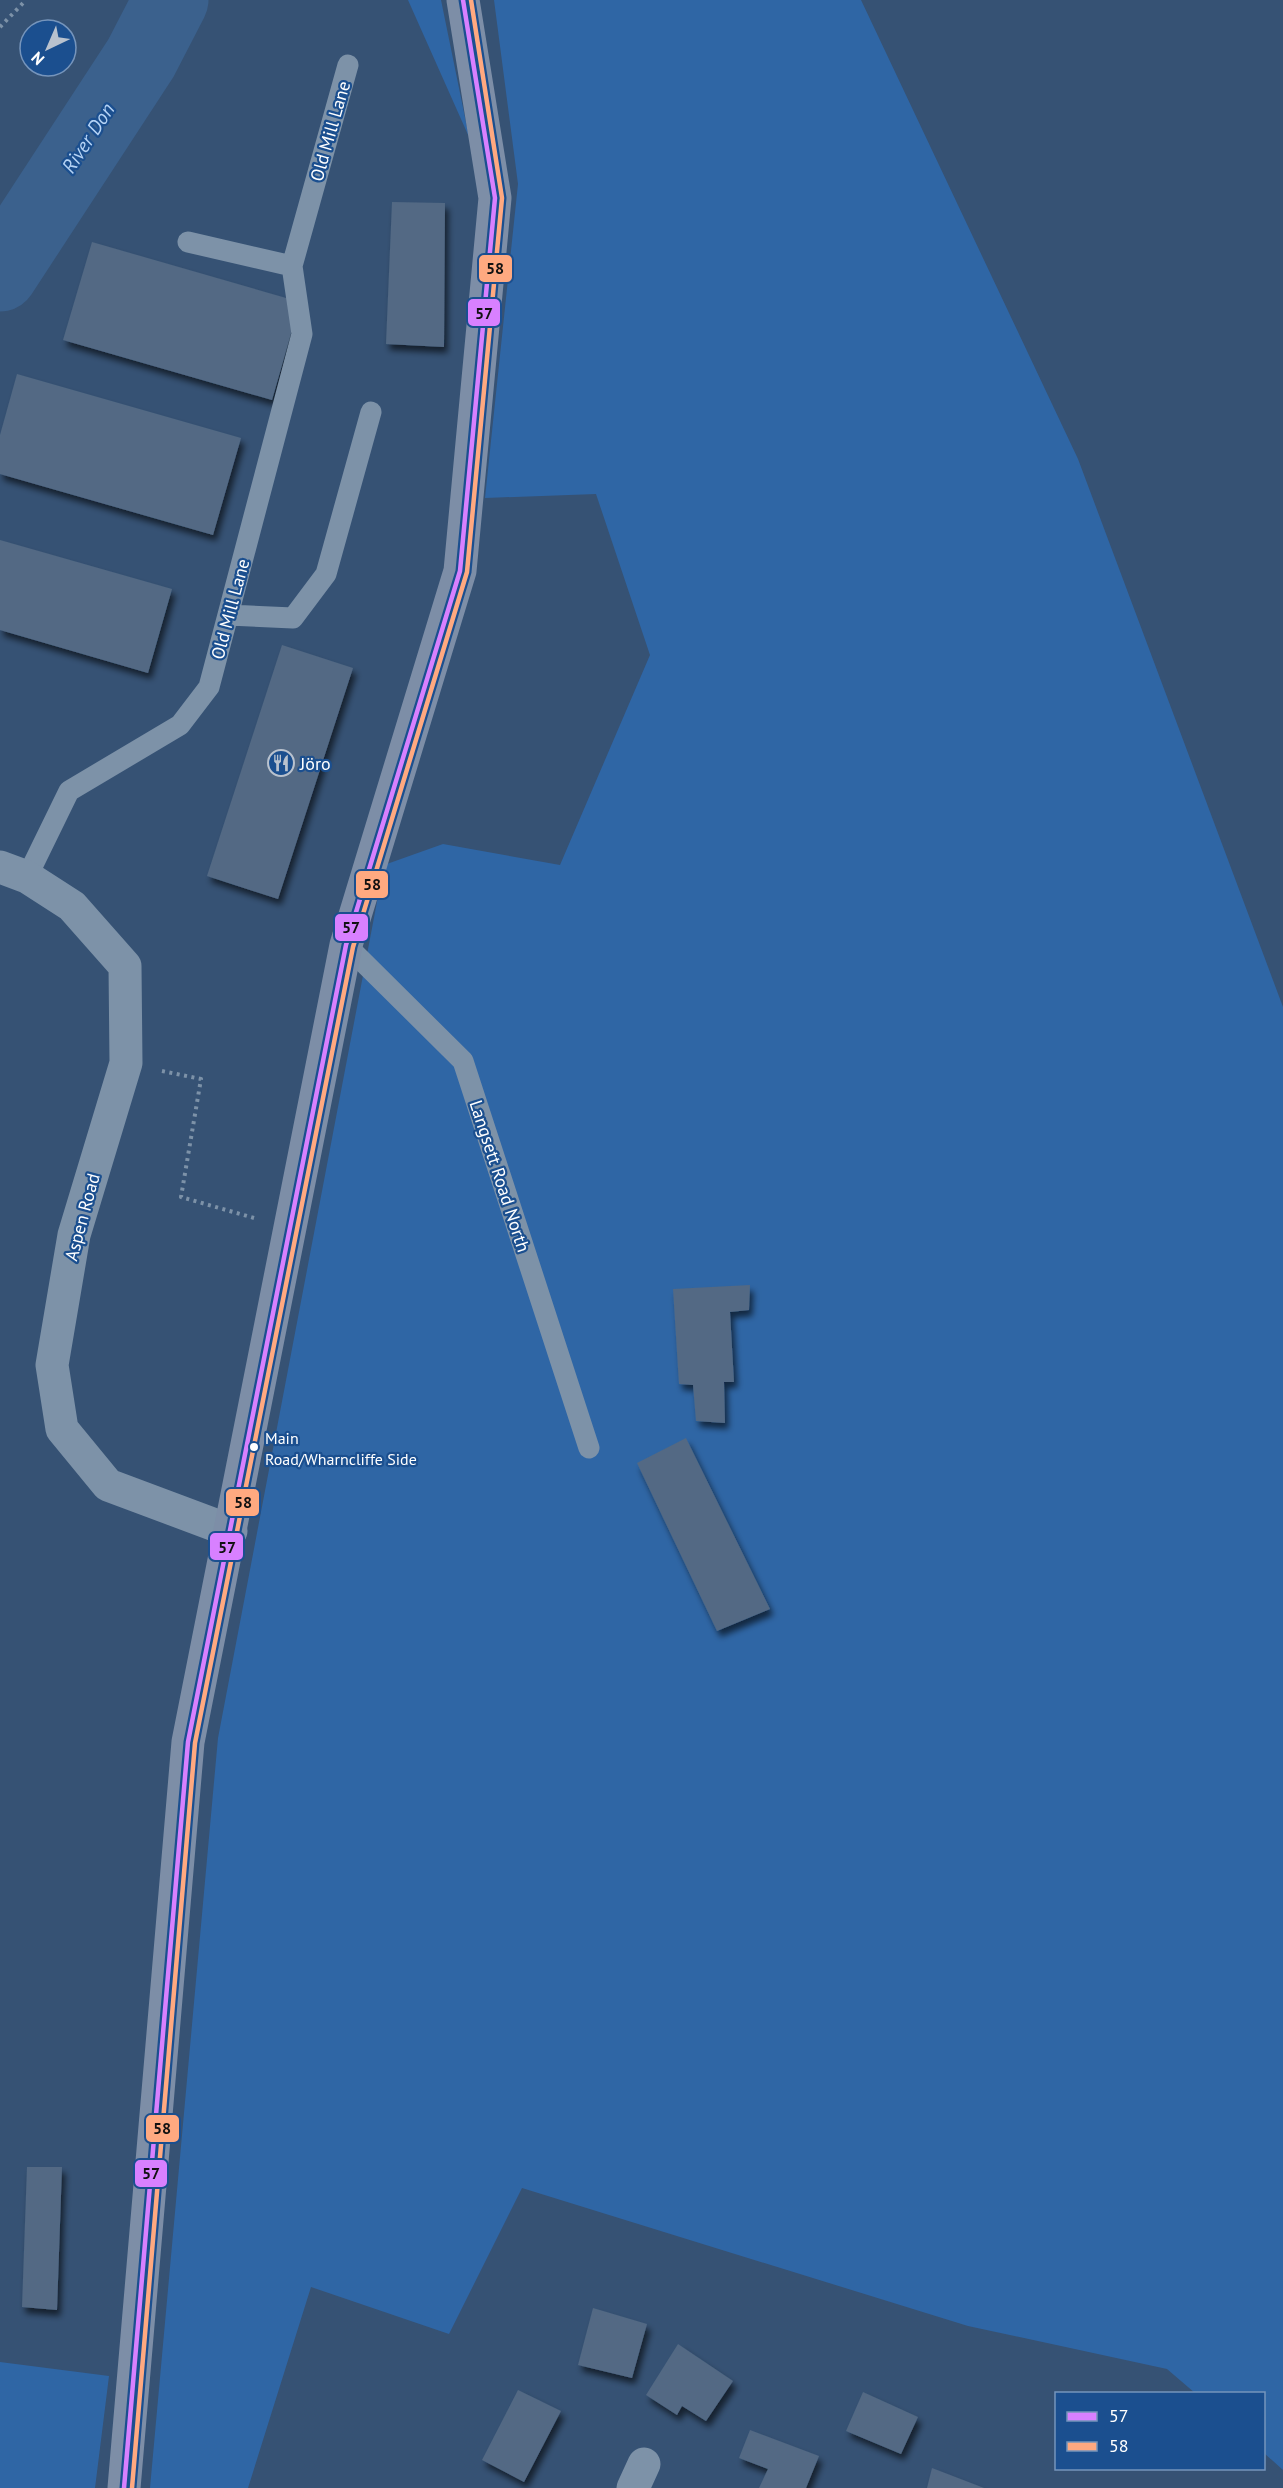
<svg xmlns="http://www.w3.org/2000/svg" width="1283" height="2488" viewBox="0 0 1283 2488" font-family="'PT Sans',sans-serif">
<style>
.green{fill:#2f66a5}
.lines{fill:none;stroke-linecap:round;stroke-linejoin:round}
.river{stroke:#3b618d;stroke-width:75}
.building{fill:#526984;filter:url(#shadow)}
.path{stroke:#7d92a8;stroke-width:4;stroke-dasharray:3 4.5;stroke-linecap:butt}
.lane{stroke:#7d92a8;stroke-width:21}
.street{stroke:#7d92a8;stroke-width:33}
.primary{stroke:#7d8ea7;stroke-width:33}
.bus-1-casing{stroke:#1b4f8f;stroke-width:9}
.bus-2-casing{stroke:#1b4f8f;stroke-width:9}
.bus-1{stroke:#d880ff;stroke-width:4.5}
.bus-2{stroke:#ffa980;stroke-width:4.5}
.bus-dot{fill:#fff;stroke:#1b4f8f;stroke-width:2}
.labels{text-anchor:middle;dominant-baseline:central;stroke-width:4.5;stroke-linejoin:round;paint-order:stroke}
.bus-label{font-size:16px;fill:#fff;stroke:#1b4f8f;text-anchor:start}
.street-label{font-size:18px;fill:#fff;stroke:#1b4f8f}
.poi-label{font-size:18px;fill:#fff;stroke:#1b4f8f;text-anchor:start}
.water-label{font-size:20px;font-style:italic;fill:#b5d3f5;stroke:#1b4f8f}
.line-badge{stroke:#1b4f8f;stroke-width:2}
.pale-badge-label{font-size:16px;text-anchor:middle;font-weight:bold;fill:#111}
</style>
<defs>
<filter id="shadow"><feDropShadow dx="3.5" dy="6" stdDeviation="3" flood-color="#0009"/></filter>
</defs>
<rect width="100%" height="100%" fill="#365274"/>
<path class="green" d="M408,0H441L469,137Z
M494,0H861L1078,459L1283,1007V2470L1264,2453V2394L1195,2393L1167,2369L968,2326L522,2188L449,2334L311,2287L248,2488H150L218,1738L384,865L443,844L560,865L650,655L596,494L485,498L518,184Z
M0,2362L109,2376L95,2488H0Z"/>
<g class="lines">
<path class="river" d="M0,274L141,58L171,0"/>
</g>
<path class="building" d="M392,202L445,203L444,347L386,344Z
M92,242L300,302L272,400L63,340Z
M17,374L241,438L213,535L0,474V435Z
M0,540L172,589L148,673L0,630Z
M282,645L353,668L278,899L207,876Z
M750,1285L749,1310L730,1312L734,1382H724L725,1423L696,1421L693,1385L679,1384L673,1289Z
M686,1438L770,1609L717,1631L637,1463Z
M27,2167H62L57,2310L22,2307Z
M593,2308L647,2324L632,2378L578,2365Z
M678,2344L733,2381L706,2421L682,2406L677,2415L646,2395Z
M518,2390L561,2411L524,2482L482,2460Z
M863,2392L918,2417L901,2454L846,2431Z
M750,2430L819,2456L806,2488H759L768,2469L739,2458Z
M932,2468L984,2488H927Z"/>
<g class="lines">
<path class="path" d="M0,27L26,0
M162,1071L201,1079L181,1197L254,1218"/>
<path class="lane" d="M188,242L292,266
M228,615L293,618L326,574L371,412
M27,877L69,791L180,725L209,687L302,334L292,266L348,65
M346,945L463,1061L589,1448"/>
<path class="street" d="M0,867L27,877L72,906L125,966L126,1063L74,1235L52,1365L62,1429L108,1485L231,1531
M633,2488L644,2464"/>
<path class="primary" d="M124,2488L188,1742L346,945L460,571L495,198L463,0"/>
<defs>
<path id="bus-1" d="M124,2488L188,1742L346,945L460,571L495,198L463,0"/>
<path id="bus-2" d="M132,2488L195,1743L353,947L467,572L502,198L471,0"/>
</defs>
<use href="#bus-1" class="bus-1-casing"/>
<use href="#bus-2" class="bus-2-casing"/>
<use href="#bus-1" class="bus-1"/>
<use href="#bus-2" class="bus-2"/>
</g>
<defs>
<symbol id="restaurant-ring" viewBox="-11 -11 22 22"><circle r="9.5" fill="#1b4f8f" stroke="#b9c2ce" stroke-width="1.5"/><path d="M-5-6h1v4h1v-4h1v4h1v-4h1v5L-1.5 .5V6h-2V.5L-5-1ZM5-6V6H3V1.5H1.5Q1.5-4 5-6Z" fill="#b9c2ce"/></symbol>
</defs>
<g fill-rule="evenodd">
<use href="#restaurant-ring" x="266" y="748" width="30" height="30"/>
</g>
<circle class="bus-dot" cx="254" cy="1447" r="5"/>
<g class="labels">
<g class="bus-label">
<text x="265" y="1438">Main<tspan x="265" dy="21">Road/Wharncliffe Side</tspan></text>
</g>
<g class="street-label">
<text transform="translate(330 131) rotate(-74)">Old Mill Lane</text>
<text transform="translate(230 609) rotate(-75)">Old Mill Lane</text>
<text transform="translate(500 1176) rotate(72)">Langsett Road North</text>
<text transform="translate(82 1217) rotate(-75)">Aspen Road</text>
</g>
<g class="poi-label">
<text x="300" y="763">Jöro</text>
</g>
<g class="water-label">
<text transform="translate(88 138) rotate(-57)">River Don</text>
</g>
</g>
<g class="line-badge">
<rect x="478" y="254" width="35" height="29" rx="6" fill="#ffa980"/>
<rect x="467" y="298" width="34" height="29" rx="6" fill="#d880ff"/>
<rect x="355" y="870" width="34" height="29" rx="6" fill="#ffa980"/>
<rect x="334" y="913" width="35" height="29" rx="6" fill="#d880ff"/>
<rect x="225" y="1488" width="35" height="29" rx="6" fill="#ffa980"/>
<rect x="209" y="1532" width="35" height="29" rx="6" fill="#d880ff"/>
<rect x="145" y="2114" width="35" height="29" rx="6" fill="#ffa980"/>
<rect x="134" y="2159" width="34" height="29" rx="6" fill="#d880ff"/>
</g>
<g class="pale-badge-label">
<text x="495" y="274">58</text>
<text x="484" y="319">57</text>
<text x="372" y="890">58</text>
<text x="351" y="933">57</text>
<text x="243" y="1508">58</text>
<text x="227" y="1553">57</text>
<text x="162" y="2134">58</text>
<text x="151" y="2179">57</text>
</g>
<rect x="1055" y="2392" width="210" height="78" fill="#1b4f8f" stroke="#7695bc" stroke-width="1.5"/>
<rect x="1067" y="2412" width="30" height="9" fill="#d880ff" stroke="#7695bc" stroke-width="1.5"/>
<text x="1109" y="2422" font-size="18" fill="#ffffff">57</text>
<rect x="1067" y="2442" width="30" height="9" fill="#ffa980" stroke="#7695bc" stroke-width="1.5"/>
<text x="1109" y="2452" font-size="18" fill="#ffffff">58</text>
<g transform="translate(48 48) rotate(224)"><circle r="28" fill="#1b4f8f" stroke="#7695bc" stroke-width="1.5"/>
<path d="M0-4.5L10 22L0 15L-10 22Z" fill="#b9c2ce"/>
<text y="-9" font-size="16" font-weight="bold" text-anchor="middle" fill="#ffffff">N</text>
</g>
</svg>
